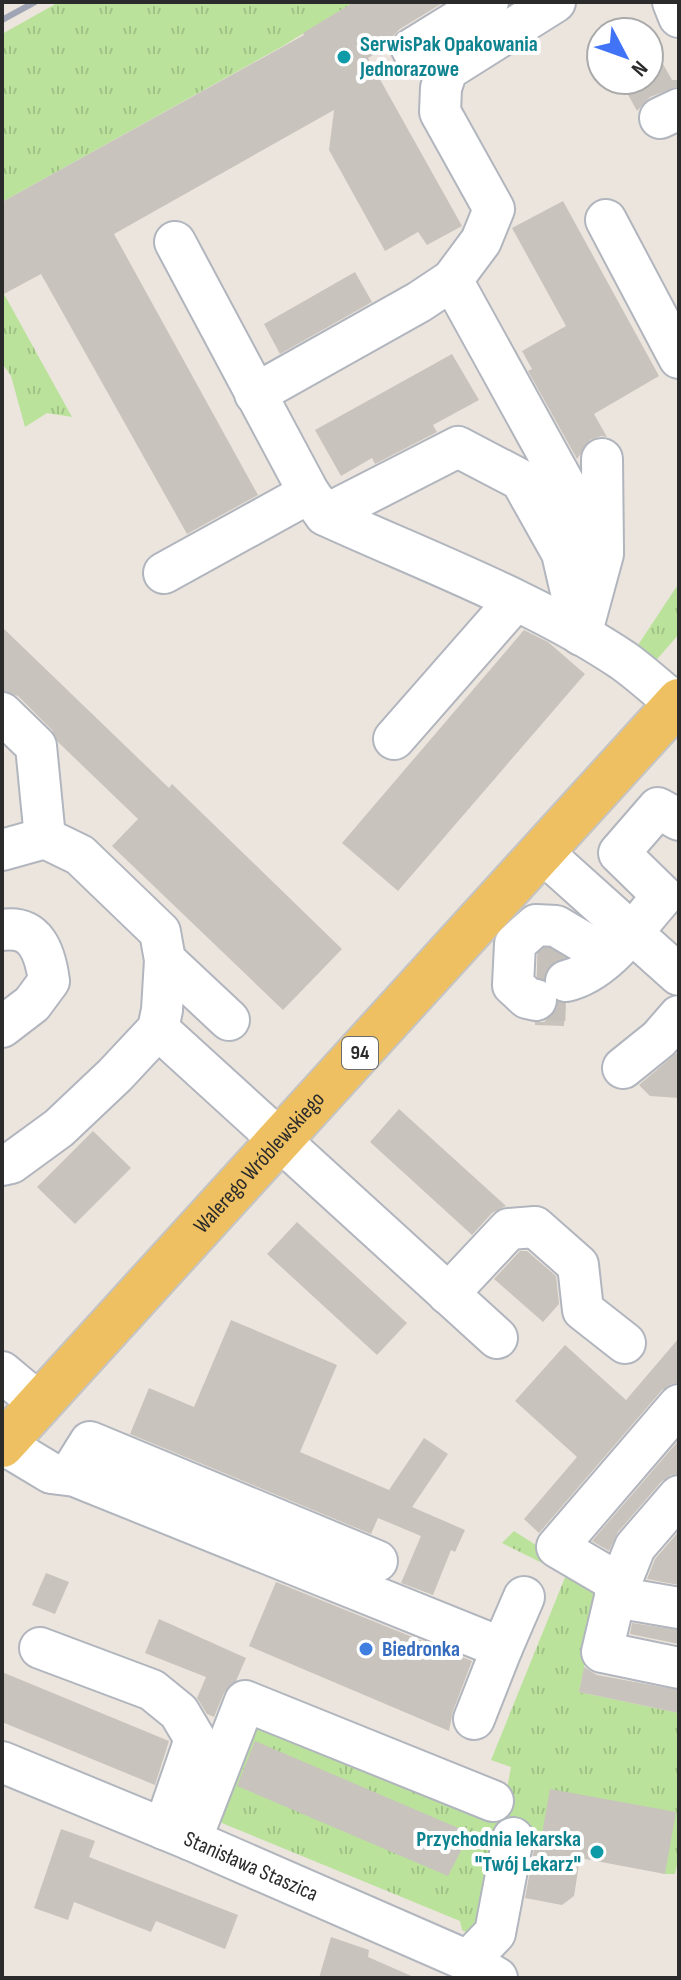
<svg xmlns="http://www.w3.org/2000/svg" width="681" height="1980" viewBox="0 0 681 1980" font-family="'Sofia Sans Condensed',sans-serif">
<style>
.grass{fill:url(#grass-tufts)}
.building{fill:#c8c3bc}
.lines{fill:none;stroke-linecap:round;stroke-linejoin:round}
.minor-tunnel{stroke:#c5c0b9;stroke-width:40;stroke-dasharray:40 20;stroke-linecap:butt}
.minor-casing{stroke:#b1b5be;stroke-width:44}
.major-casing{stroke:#c4c4c4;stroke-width:48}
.minor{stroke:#fff;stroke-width:40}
.major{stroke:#eec061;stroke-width:44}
.rail{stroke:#a0a5b5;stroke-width:6}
.culture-dot{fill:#0f9aa8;stroke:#fff;stroke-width:3}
.shop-dot{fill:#3f7fe0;stroke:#fff;stroke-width:3}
.labels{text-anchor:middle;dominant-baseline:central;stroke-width:8;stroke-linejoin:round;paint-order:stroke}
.shield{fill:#fff;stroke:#6b6b6b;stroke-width:2}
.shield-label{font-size:20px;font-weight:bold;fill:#2b2b2b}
.culture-label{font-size:22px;font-weight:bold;fill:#0d838f;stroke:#fff;text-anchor:start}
.street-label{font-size:22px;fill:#2b2b2b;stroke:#fff}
.shop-label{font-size:22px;font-weight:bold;fill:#366cbe;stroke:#fff;text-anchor:start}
</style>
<defs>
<pattern id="grass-tufts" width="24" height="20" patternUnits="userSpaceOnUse" patternTransform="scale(2)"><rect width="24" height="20" fill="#bae29b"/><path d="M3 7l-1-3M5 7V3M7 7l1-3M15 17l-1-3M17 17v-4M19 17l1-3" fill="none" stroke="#a0c286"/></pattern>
</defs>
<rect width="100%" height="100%" fill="#ece5dd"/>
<path class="grass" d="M59,2H354L283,46L2,202V34Z
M4,294L72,417L47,413L25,427L11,376L2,363Z
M679,583V634L652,665L634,651Z
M514,1531L601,1587L579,1692L679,1713V1856L675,1874H665L541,1840L513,1838L504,1805L511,1767L491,1760L566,1575L502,1543Z
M249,1703L493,1801L506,1836L476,1937L462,1930L460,1921L200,1814Z"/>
<path class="building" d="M354,2H444L400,29L392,37L390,45L368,58L462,226L427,245L418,232L385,251L329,150L334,110L114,234L258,495L187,534L41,274L2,295V202L304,35L303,33Z
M649,39L672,80H679V86L650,97L637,111L620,80H649Z
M563,201L659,376L594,414L607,437L601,436L590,440L577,459L528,371L532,369L522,351L566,326L512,228Z
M355,272L372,302L280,354L264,324Z
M452,354L479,400L433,425L437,432L375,464L372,458L341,476L315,430Z
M2,627L169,788L172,784L342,949L283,1010L112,846L138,819L58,742L52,730L18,696L2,691Z
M524,630L548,642L585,674L398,891L342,843Z
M544,948L564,957L549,965L543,979L537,976L538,955Z
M558,1002L565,1003L564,1026L535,1025V1022H544L552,1016Z
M679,1051V1098L650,1096L639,1085Z
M399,1109L506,1206L492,1213L472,1235L370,1142Z
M93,1131L131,1168L75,1224L37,1187Z
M297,1222L407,1323L377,1355L267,1254Z
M520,1251H527L556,1276L559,1304L543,1322L494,1279Z
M231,1320L337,1365L300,1452L389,1490L424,1438L448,1454L412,1507L465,1530L455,1552L451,1550L433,1595L401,1583L421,1536L378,1518L371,1534L130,1434L149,1388L194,1407Z
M679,1338V1383L671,1384L662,1390L539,1533L524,1519L577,1457L515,1401L565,1345L626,1400Z
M679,1440V1474L671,1475L662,1481L618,1532L609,1551L592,1541Z
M679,1531V1585L647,1579L655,1559Z
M46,1573L69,1582L55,1614L32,1605Z
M276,1582L472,1661L453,1711L449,1731L249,1646Z
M159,1619L246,1658L236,1681L224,1693L214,1717L207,1714L197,1698L206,1677L145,1653Z
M632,1623L679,1630V1644L630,1634Z
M584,1667L597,1675L679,1690V1713L579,1692Z
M2,1672L169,1741L155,1785L2,1722Z
M255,1741L470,1833L448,1876L237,1786Z
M550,1789L676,1812L665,1874L580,1858L574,1896L562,1905L525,1898L535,1844L540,1845Z
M61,1829L95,1841L89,1857L238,1915L225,1949L156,1921L151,1932L74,1902L68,1920L34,1908Z
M331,1937L369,1950L368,1957L416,1978H319Z"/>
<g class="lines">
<path class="minor-tunnel" d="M537,966L567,967
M536,1000L566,1001"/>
<defs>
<g id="minor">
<path d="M673,2L679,17"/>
<path d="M412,49L488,2"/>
<path d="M660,118L679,109"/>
<path d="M606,220L679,358"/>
<path d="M175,242L309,493"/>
<path d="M452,280L603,554L581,635"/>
<path d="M255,394L419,302L452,280L481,241L494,209L440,112L441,88L447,70L555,2"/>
<path d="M602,459L603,550"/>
<path d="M325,515L458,447L521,480L562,553L580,631"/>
<path d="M164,573L309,493L325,515C421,559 537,602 624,661C642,674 659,690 677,704"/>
<path d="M2,713L36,746L45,838"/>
<path d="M394,739L515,601"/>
<path d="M2,850L45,838L80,855L160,932L165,960L162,1010L158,1029L115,1075L59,1128L11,1163L2,1165"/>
<path d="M543,853L679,975"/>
<path d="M2,930C36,925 45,952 49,981L32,1004L2,1027"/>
<path d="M165,960L229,1020"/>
<path d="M566,981C606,972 636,926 663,896L619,853L658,808L679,820"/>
<path d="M536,1000L527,998L513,985L515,944L536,925L556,926L600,952L614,950"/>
<path d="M158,1029L497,1338"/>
<path d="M623,1068L659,1039L679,1016"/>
<path d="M448,1294L509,1229L535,1227L578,1265L583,1310L625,1343"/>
<path d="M2,1372L39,1403"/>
<path d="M3,1444L51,1473L75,1476L502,1648L524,1597"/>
<path d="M70,1474L90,1442L377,1561"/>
<path d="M679,1496L635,1547L615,1597L602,1652L679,1668"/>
<path d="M620,1584L557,1547L679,1405"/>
<path d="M615,1597L679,1608"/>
<path d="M40,1648L152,1690L179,1712L195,1739L164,1829"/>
<path d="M474,1719L502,1648"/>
<path id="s1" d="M2,1762L191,1840L468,1961L497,1978"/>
<path d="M191,1840L245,1701L493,1801"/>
<path d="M468,1961L495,1933L513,1838"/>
</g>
<g id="major">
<path id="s2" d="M2,1445L679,701"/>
</g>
</defs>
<use href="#minor" class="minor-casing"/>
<use href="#major" class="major-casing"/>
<use href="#minor" class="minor"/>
<use href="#major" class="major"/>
<path class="rail" d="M2,20L35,2"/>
</g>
<g class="culture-dot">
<circle cx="344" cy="57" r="8"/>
<circle cx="597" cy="1852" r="8"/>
</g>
<circle class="shop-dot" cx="366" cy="1649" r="8"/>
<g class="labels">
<rect class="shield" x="342" y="1037" width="36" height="32" rx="6"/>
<g class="shield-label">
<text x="360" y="1053">94</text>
</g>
<g class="culture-label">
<text x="360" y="44">SerwisPak Opakowania<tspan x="360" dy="25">Jednorazowe</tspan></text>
<text x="581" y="1839" text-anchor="end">Przychodnia lekarska<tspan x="581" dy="25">"Twój Lekarz"</tspan></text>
</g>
<g class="street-label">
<text stroke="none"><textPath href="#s2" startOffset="382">Walerego Wróblewskiego</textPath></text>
<text stroke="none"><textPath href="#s1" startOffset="270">Stanisława Staszica</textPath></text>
</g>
<g class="shop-label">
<text x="382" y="1649">Biedronka</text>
</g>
</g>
<rect width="681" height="1980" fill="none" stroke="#2b2b2b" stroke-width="8"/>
<g transform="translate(625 56) rotate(131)"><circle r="38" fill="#ffffff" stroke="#aaaaaa" stroke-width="2"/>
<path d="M0-6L14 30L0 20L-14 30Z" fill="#4173f6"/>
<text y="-12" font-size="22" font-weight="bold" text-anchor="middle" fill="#2b2b2b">N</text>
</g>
</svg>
